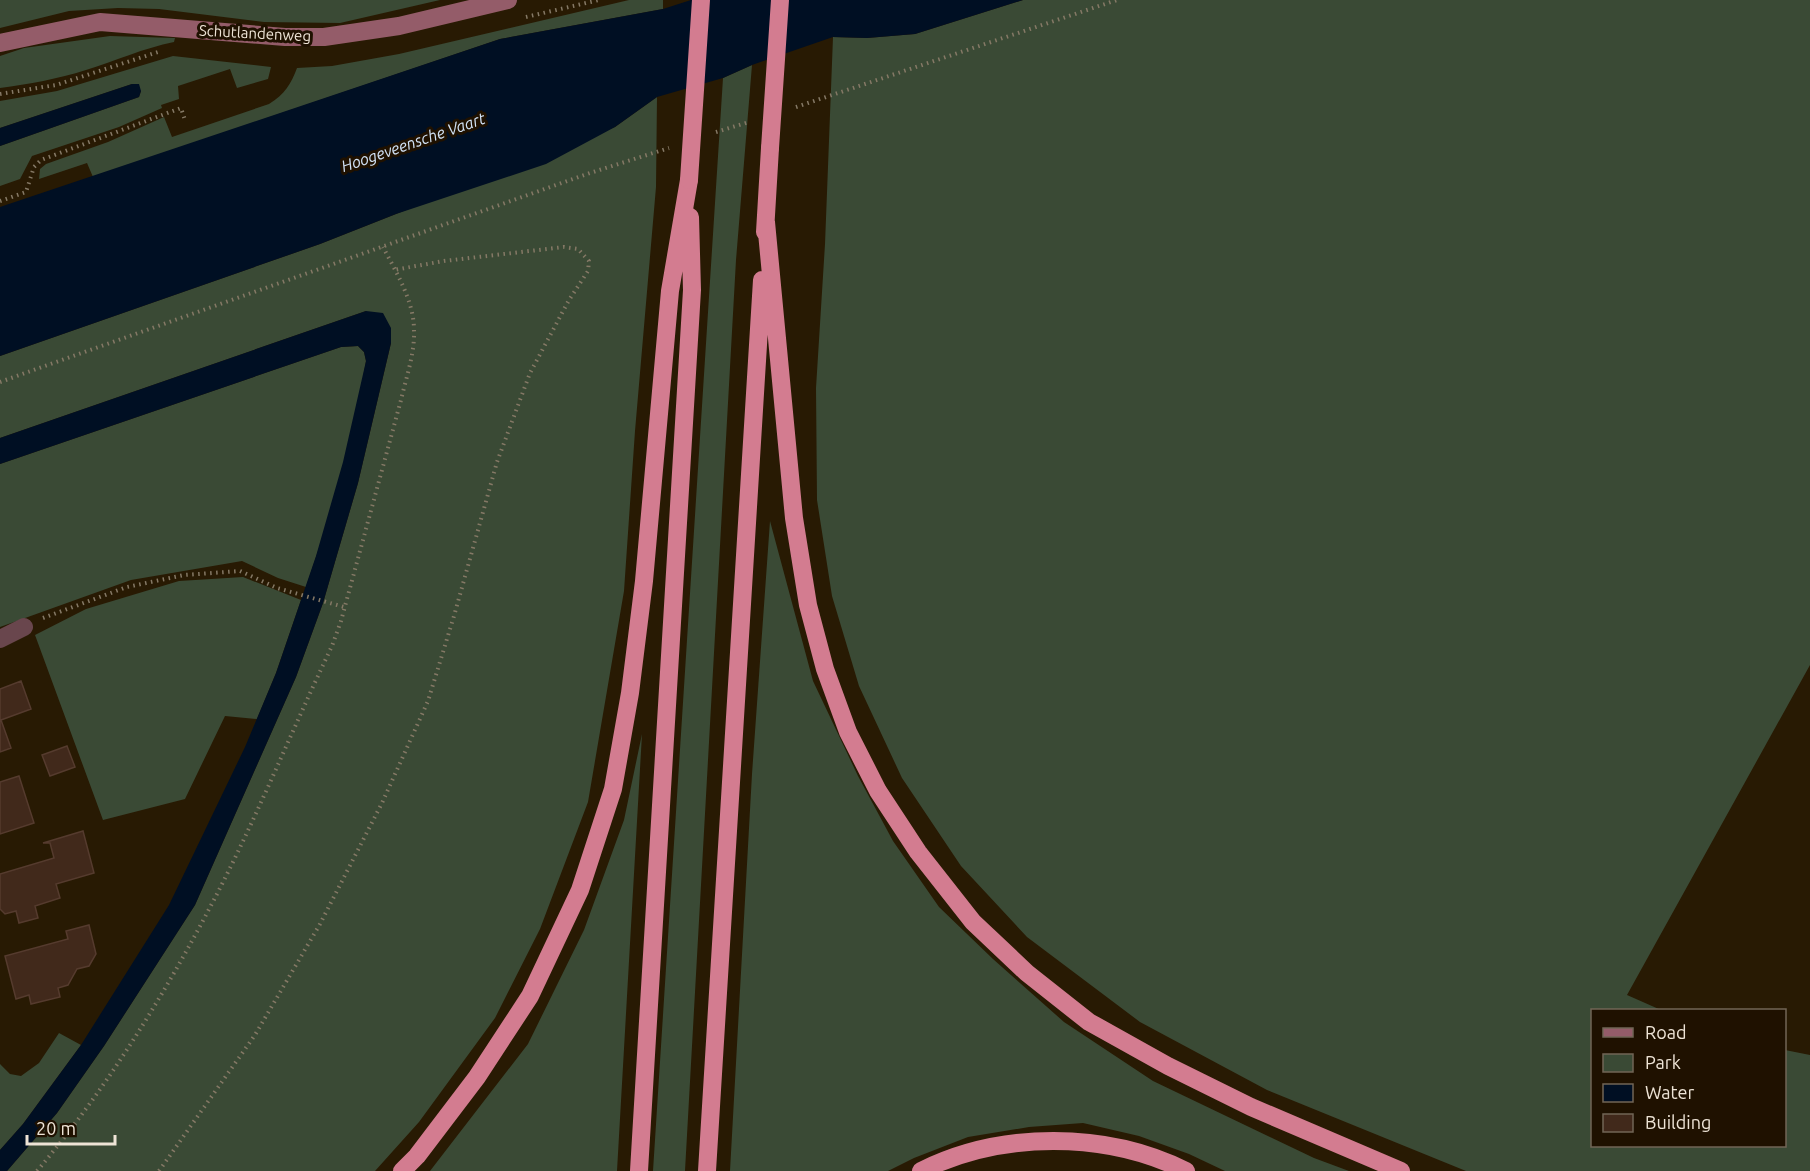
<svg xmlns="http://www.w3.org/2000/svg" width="1810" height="1171" viewBox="0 0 1810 1171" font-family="Ubuntu,sans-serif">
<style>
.green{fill:#3a4a35}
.water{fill:#000f23}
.building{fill:#41291b;stroke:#553b2e;stroke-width:1.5}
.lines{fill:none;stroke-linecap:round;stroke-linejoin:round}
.path{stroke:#857966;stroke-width:4;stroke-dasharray:1.5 4.5;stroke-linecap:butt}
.street{stroke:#69464d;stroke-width:18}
.secondary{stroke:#945c69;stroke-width:18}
.highway{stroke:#d37c90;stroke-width:18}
.highway-bridge{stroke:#d37c90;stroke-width:18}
.labels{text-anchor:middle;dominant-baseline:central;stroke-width:6;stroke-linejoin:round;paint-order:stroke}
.street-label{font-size:15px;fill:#eee4d6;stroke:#1f1100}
.water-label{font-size:16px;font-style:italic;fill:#d2e3f6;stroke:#1f1100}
</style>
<rect width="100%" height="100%" fill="#281a03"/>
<path class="green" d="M0,0H440L340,23L264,22L159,9L118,8L69,11L0,28Z
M629,0H663V9L500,39L93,177L87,163L39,179L40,169L46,164L108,142L164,117L172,137L269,104C285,94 291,84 297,68L332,66L399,54Z
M1023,0H1810V665L1627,995L1661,1010H1592V1146H1784L1785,1050L1810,1055V1171H1466L1267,1090L1140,1022L1027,937L961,866L902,778L859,686L832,596L817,500L816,388L825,244L833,37L867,38L915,34Z
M110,36L175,38L174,42C144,48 115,61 86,70C58,79 29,84 0,88V56L24,48Z
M173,56L271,67L268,79L237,88L230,69L178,86L179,99L161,105L162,108L119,127L32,156L20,179L0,186V146L139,97L141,91L132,84L0,128V101L57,91Z
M752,65L736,260L685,1171H653L723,78Z
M657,97L656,187L635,431L624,591L588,802L540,929L495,1018L419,1122L375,1171H7L57,1113L104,1046L195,905L296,677L323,603L358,483L391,343L366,311L0,438V356L320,244L396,214L615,127Z
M358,346L364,352L366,361L348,461L306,587L278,578L242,561L131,580L0,627V464L341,347Z
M770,521L813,681L858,776L893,841L939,907L993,959L1064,1022L1153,1081L1314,1158L1349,1171H1225L1189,1154L1139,1136L1083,1123L1029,1127L968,1137L914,1158L888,1171H730L752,774Z
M243,577L301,600L276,673L257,719L225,716L185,799L103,820L35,635L86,609L179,581Z
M642,734L617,1171H430L528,1044L584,930L624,820Z
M59,1033L81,1045L23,1124L0,1150V1064L10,1074L21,1076L39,1063Z"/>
<path class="water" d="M691,0H1023L915,34L867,38L833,37L752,65L723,78L657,97L615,127L546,164L396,214L320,244L0,356V207L500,39L663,9Z
M132,84H139L141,91L139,97L0,146V128Z
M366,311L383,313L391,328V343L358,483L323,603L296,677L195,905L104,1046L57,1113L7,1171H0V1150L23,1124L81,1045L169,905L245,747L276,673L316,556L343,462L366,361L364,352L358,346L341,347L0,464V438Z"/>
<path class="building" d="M21,681L31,709L1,720L11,748L0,752V689Z
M67,746L75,767L50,776L42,755Z
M19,776L34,823L0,834V782Z
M83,831L94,873L56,884L60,898L35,906L38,918L19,923L16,911L5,914L0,909V874L54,858L50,843H43Z
M89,925L96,954L89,966L77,969L68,985L58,988L60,997L31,1004L29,995L16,999L5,956L68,939L66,931Z"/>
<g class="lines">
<path class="path" d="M526,17L599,0
M0,94L56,85L158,52
M796,107L1117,0
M716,132L749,122
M0,201L26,192L34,167L41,160L181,108L185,120
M0,382L590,173L669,148
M43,618L127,587L184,575L240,571L277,588L344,607
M37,1171C103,1093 159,1004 207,913C253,827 290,734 332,646L341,621L401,400C406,378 415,353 414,330C414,301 396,272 383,247
M159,1171L255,1035L320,924L382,803L428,701L454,616L497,462L530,373L569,300L588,271L589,261L578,249L564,247L444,261L394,270"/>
<path class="street" d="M0,639L24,627"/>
<path class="secondary" d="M0,43L100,22L285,37H324L399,26L508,0"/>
<path class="highway" d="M766,222L794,518L808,605L825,669L848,732L878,791L918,852L973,922L1027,973L1089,1022L1168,1066L1251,1107L1401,1171
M765,232L770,148
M402,1171L417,1156L477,1077L530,996L580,890L613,789L630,693L644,581L670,291L689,180
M639,1171L692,290L690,217
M707,1171L762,280
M921,1171C1001,1131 1106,1131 1186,1171"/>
<path class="highway-bridge" d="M770,148L780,0
M689,180L701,0"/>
</g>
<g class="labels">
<g class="street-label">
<text transform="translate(255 33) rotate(3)">Schutlandenweg</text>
</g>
<g class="water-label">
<text transform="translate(413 142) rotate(-19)">Hoogeveensche Vaart</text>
</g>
</g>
<rect x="1591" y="1009" width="195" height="138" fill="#1f1100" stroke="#726556" stroke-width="1.5"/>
<rect x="1603" y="1028" width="30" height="9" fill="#945c69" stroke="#726556" stroke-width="1.5"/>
<text x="1645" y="1039" font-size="18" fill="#eee4d6">Road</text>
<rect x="1603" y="1054" width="30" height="18" fill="#3a4a35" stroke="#726556" stroke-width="1.5"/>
<text x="1645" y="1069" font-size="18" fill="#eee4d6">Park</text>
<rect x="1603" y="1084" width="30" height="18" fill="#000f23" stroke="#726556" stroke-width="1.5"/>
<text x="1645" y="1099" font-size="18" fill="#eee4d6">Water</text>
<rect x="1603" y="1114" width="30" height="18" fill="#41291b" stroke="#726556" stroke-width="1.5"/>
<text x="1645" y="1129" font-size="18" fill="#eee4d6">Building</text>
<path d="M27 1135v9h88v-9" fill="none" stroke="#eee4d6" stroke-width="3"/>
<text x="36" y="1135" font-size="18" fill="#eee4d6" stroke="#1f1100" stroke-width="4.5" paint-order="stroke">20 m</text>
</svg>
